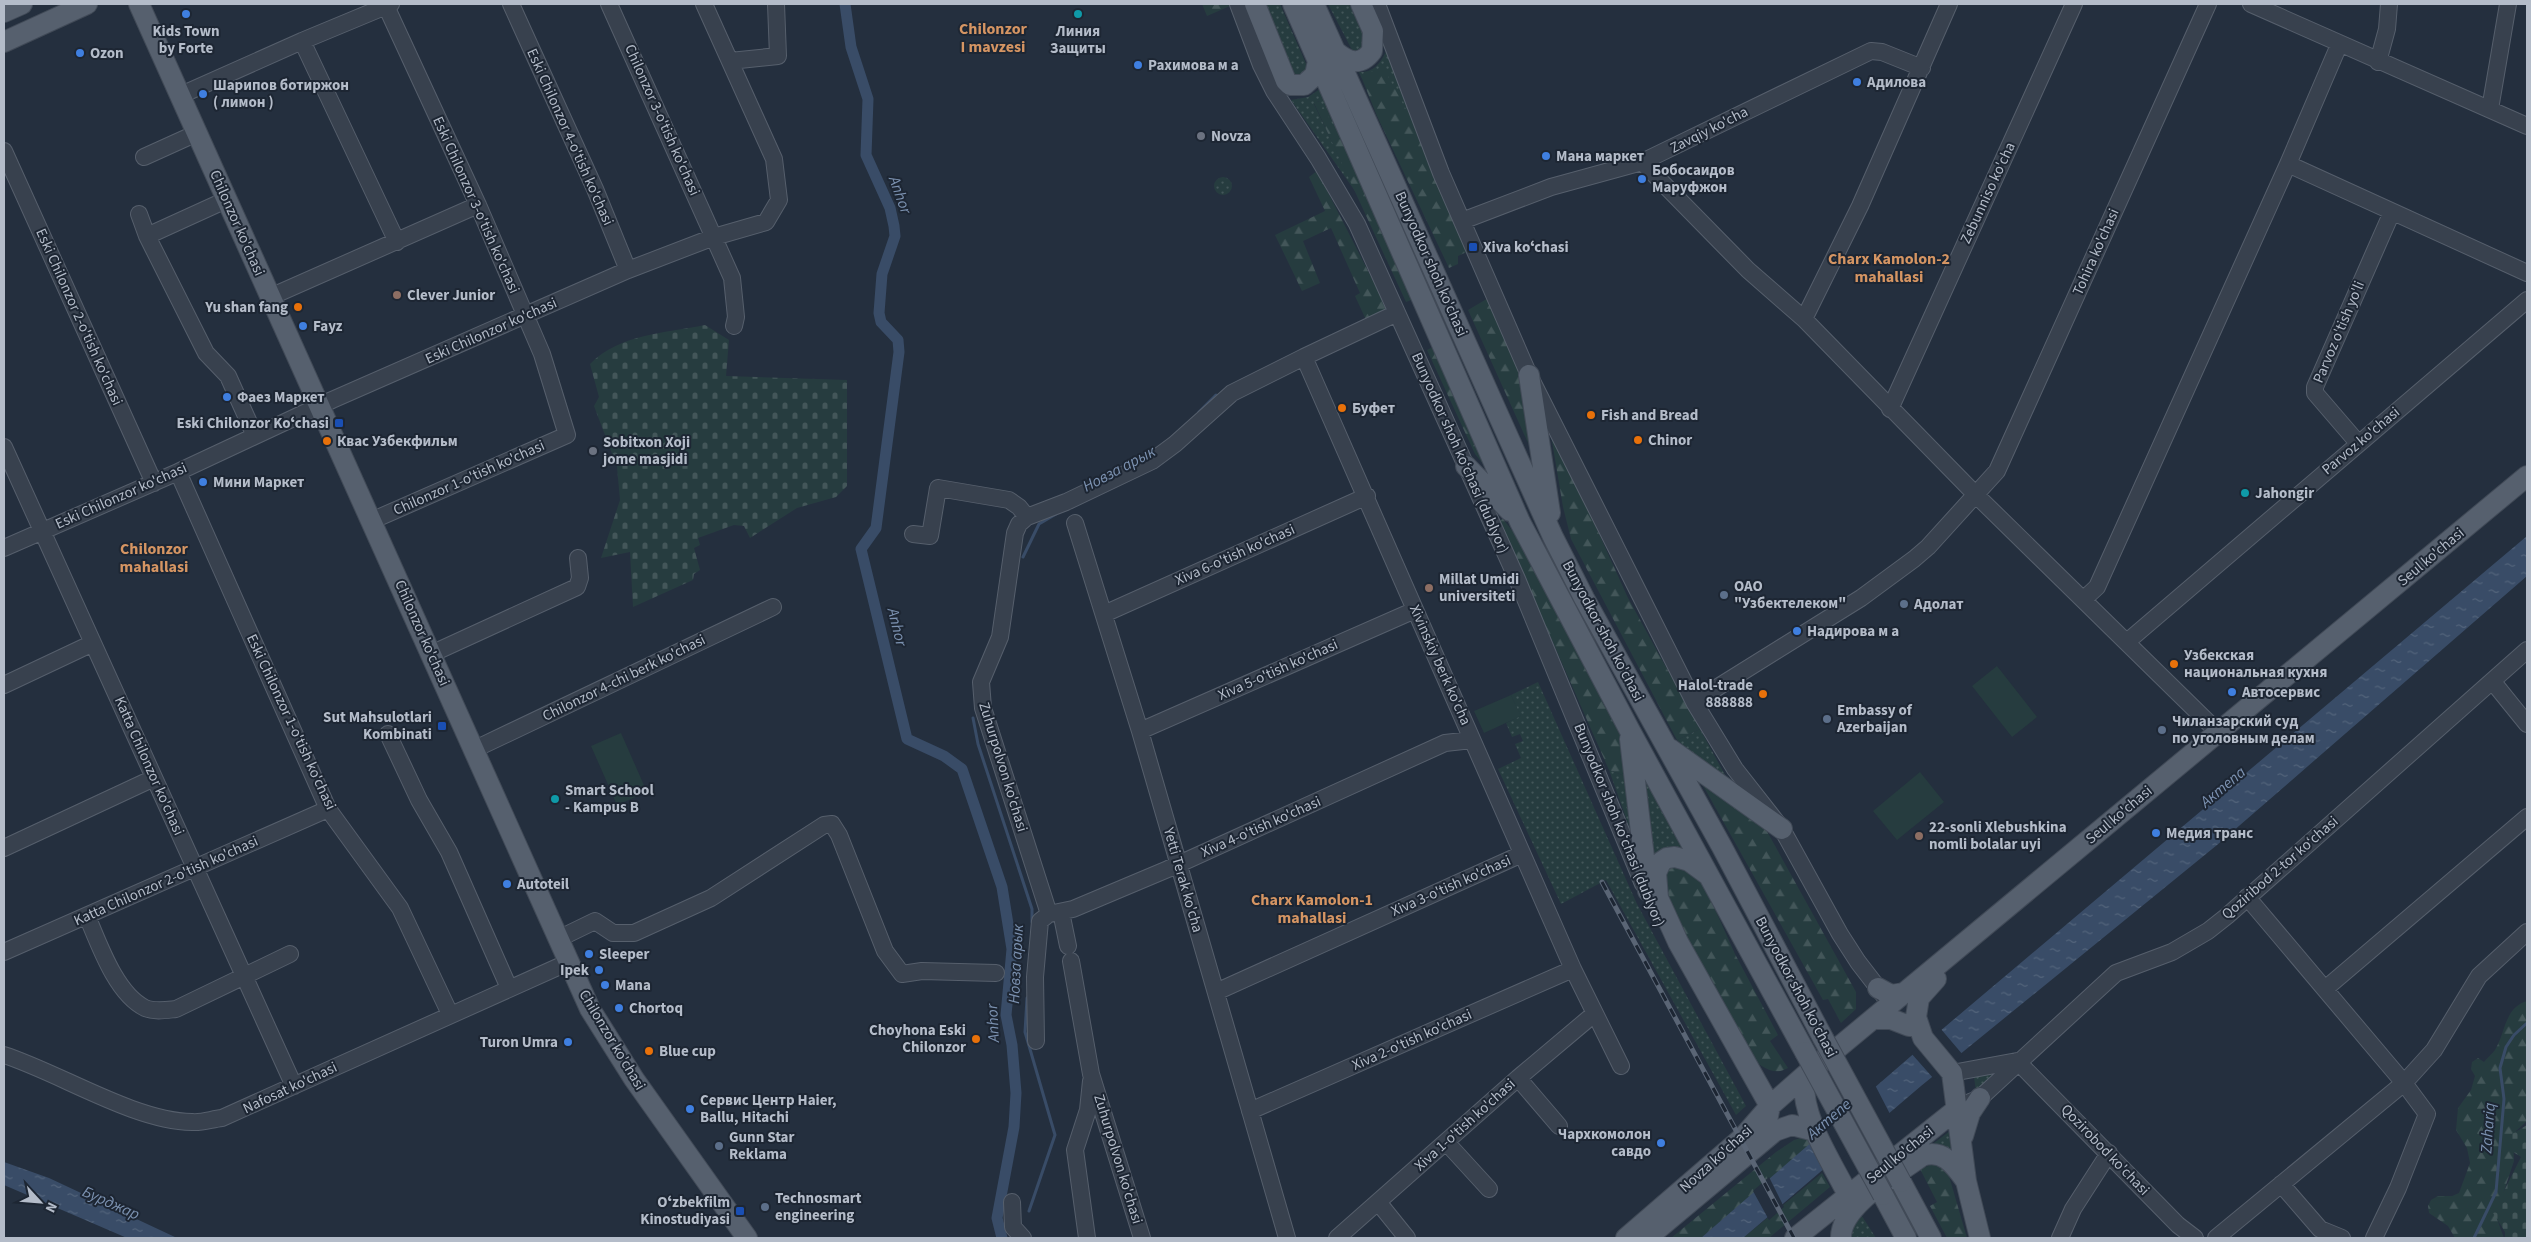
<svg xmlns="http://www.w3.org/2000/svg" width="2531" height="1242" viewBox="0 0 2531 1242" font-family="'Source Sans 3',sans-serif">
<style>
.grass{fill:url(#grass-dots)}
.forest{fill:url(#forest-firs)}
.cemetery{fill:url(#cemetery-stones)}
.park{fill:#263c3f}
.water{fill:url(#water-ripples)}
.pier{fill:#242f3e}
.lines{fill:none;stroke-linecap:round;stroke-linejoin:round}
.stream{stroke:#394c67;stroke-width:3}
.canal{stroke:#394c67;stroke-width:11}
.minor-casing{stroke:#565f6c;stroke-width:18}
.major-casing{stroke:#414a57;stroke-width:22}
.minor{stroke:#38414e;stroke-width:16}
.major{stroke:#56606e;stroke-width:20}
.rail-casing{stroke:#5a6575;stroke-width:5}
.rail{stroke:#1d2633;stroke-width:3;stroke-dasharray:9;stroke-linecap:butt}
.major-bridge-casing{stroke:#414a57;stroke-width:22;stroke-linecap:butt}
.major-bridge{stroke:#56606e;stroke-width:20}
.shop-dot{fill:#3f7fe0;stroke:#1d2633;stroke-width:2}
.culture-dot{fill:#0f9aa8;stroke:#1d2633;stroke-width:2}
.worship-dot{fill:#6b7280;stroke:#1d2633;stroke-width:2}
.transit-dot{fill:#1a4fb4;stroke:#1d2633;stroke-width:2}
.education-dot{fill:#8d6e63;stroke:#1d2633;stroke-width:2}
.food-dot{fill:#e8710a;stroke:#1d2633;stroke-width:2}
.service-dot{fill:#5c6f8a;stroke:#1d2633;stroke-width:2}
.labels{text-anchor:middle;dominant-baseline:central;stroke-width:4;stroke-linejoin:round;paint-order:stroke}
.poi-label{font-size:15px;font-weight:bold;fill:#b4bcc9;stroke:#1d2633;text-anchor:start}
.street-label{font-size:15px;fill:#b4bcc9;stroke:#1d2633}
.neighbourhood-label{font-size:16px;font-weight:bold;fill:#d59563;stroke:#1d2633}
.water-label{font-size:16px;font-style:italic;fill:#7c92b1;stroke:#1d2633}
</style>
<defs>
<pattern id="grass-dots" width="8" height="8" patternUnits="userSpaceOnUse" patternTransform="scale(1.25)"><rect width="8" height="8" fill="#263c3f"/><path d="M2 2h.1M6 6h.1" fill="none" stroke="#435659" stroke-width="1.8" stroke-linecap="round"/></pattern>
<pattern id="forest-firs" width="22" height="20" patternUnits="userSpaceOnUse" patternTransform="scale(1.25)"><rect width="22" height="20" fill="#263c3f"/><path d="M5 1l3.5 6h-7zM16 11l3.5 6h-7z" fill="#435659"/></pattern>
<pattern id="cemetery-stones" width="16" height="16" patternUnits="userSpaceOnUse" patternTransform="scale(1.25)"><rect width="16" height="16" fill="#263c3f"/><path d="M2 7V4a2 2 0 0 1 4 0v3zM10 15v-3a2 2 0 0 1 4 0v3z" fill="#435659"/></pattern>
<pattern id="water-ripples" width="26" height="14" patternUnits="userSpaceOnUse" patternTransform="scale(1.25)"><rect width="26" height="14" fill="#394c67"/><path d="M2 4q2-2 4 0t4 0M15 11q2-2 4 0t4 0" fill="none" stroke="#53647b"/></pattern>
</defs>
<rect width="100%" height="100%" fill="#242f3e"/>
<path class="grass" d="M1261,4H1280L1307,66L1306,73L1294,79Z
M1328,4H1349L1365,39V49L1355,52L1352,50Z
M1388,47L1415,126L1361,77L1377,116L1359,72C1375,73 1382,61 1388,47Z
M1320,89L1365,185L1319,101L1314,104L1357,194L1291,100L1308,97Z
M1214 186a9 9 0 1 1 18 0a9 9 0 1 1-18 0Z
M1538,682L1637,904L1746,1106L1736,1115L1606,880L1561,904L1498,769L1521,758L1515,744L1523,741L1520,734L1512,737L1506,723L1520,716L1511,695Z
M1700,729L1730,784L1700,762L1677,740Z
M1609,770L1625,776L1637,849Z
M1642,781L1648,782L1684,851L1654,860Z
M1994,1072L1976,1092L1974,1077Z
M1950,1131L1956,1151L1944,1148L1926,1149Z
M1860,1213L1876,1238H1851L1854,1224Z"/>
<path class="forest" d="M1202,4H1229L1230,6L1207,16Z
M1383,67L1415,126L1471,250L1458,256V264L1449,268L1377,116L1361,76Z
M1320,101L1365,185L1414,299L1406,302L1314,103Z
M1317,171L1389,312L1367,322L1355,296L1360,293L1331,228L1303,241L1320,283L1302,291L1275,235L1325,211L1309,177Z
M1490,297L1518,357L1538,465L1468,310Z
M1435,346L1491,474L1475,454L1427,350Z
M1549,423L1628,598L1700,729L1677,740L1571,539L1563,507Z
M1503,519L1525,547L1624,740L1625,776L1609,770L1499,520Z
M1700,780L1764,826L1856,992V1009L1841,1023L1828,999L1823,1000Z
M1675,865L1701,878L1735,954L1778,1035L1770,1041L1788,1068C1774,1076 1764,1068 1752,1059L1664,903L1666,869Z
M2527,1001V1121L2516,1131L2513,1138L2514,1161L2497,1212V1219L2504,1238H2455L2448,1226L2429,1213L2428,1206L2431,1200L2438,1196H2452L2459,1193L2470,1163L2467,1148L2456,1130L2458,1108L2471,1090L2475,1076L2471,1069L2472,1062L2478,1058L2484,1062C2487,1058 2492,1054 2495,1050C2506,1032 2504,1008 2527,1001Z
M1807,1136L1812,1144L1701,1238H1671L1776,1152L1794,1140Z
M1933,1164L1947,1169L1967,1238H1947L1930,1206L1937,1202L1920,1169Z
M1822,1173L1830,1187L1769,1238H1743Z"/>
<path class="cemetery" d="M705,325L729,340L726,376L847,380V486L836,497L797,508L750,538L744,526L734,525L698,538L700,545L694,548L700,570L694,574L693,580L633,607L630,552L601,558L620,500L617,467L594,406L599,397L590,364C619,334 666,333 705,325Z
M2527,1125V1238H2505V1232L2493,1213L2521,1157L2510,1150L2512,1134Z"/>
<path class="park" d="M1997,666L2037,717L2012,737L1972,686Z
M1511,695L1521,716L1484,733L1474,711Z
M621,733L647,792L617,805L591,746Z
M1920,772L1944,802L1897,840L1873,811Z"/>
<path class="water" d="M2527,536V576L2217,845L1921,1086L1743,1238H1701L1933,1037Z
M4,1162L49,1178L177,1238H127L4,1185Z"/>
<path class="pier" d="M1940,1028L1963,1055L1934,1079L1911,1053Z
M1875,1085L1891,1116L1841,1159L1825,1129Z
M1769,1177L1784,1207L1769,1220L1753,1191Z"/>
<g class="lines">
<path class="stream" d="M1199,412L1216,395
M1023,557L1039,524L1056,514
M973,718L978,744L1032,909V922
M1027,998L1025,1032L1055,1135L1029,1211
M2474,1238L2496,1192L2504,1099L2500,1068L2506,1047L2514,1035L2527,1023"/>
<path class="canal" d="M845,4L851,47L868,99L866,155L890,208L894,226L895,236L882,274L879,313L881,322L898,340L899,352L876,528L861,549L907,739L944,756L962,769L1002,887L1012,949L1006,1015L1012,1045L1016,1093L1014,1127L997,1218L1002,1238"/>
<defs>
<path id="minor" d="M511,4L595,189L628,270
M609,4L732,278L736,317L734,326
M1238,4L1261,65L1274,91L1318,158L1357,224L1517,579L1643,884
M1377,4L1441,173L1529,375L1694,702L1735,769L1782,829L1840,934L1858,962L1885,997
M2251,4L2527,126
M302,41L397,242
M730,61L778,56L776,4
M2378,62L2387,29L2389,4
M181,95L302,41L391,4
M2490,109L2508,4
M4,151L154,483
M144,157L197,133
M1642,162L1748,270L1804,319L1976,495L2219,733
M2288,164L2527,273
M226,200L147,236L206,353L228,376L255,436
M139,214L147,236
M1462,221L1551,187L1642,162L1871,51L1882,52L1922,68
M270,297L478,205
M1397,313L1304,357L1573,969L1621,1066
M1804,319L1860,206L1949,4
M1890,409L2074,4
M2358,443L2315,393V387L2392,212
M4,447L294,1086
M178,472L328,809L400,908L450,1014
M371,521L567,435L542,354L478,205L386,6
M1075,523L1140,731L1287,1238
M913,534L930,536L938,488L1009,500L1019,507L1027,517
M4,548L178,472L332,400L628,270L714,237L766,222L779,200L774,159L704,4
M2084,599L2097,587L2288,164L2339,45
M1104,614L1367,496
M2128,641L2527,300
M431,654L577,587L580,578L578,558
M2493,682L2527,724
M4,685L93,643
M1694,702L1861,598L1914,559L1928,547L1997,471L2208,4
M1140,731L1415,610
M388,734L419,800L449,852L509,988
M475,749L773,607
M4,848L154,778
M2247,897L2404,1083L2427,1114L2398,1188L2374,1238
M1061,912L1068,946
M1049,914L1073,909L1168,869L1445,743L1472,740
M87,916C99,944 116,994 145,1008C155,1012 166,1010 176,1009L290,954
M560,938L595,921L613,933H634L711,898L824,825L832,824L839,835L885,951L902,974L922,971L996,973
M4,952L328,809
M1071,961L1091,1074L1142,1238
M2325,989L2527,817
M1216,992L1522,854
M1036,1041L1035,977L1040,921L1049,914L983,708L981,682L1000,637L1015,533L1019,524L1027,517L1066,502L1152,461L1175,444L1232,393L1304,357
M4,1055C60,1073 134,1121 192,1122C202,1123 212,1119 222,1118L569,962
M2017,1061L2178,1225L2195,1238
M1952,1073L2017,1061
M1518,1078L1559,1126
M1970,1102L1980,1098L2116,973L2172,952L2208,931L2227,916L2527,650
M1250,1111L1573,969
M1446,1142L1489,1189
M2281,1184L2320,1229L2342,1238
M1012,1202L1013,1227L1023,1238
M1378,1202L1407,1238
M1087,1238L1075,1150L1088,1110L1091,1081
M1337,1238L1518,1078L1594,1014
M2060,1238L2073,1209L2109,1153
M2216,1238L2404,1083L2434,1050L2479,976L2527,932"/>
<path id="major" d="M139,4L590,1009L634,1079L747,1238
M1255,4L1286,81L1290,85H1304L1315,75L1318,61
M1293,4L1520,522L1629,729L1805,1052
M1314,4L1553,537L1584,598L1722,847L1823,1038
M4,12L22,4
M4,42L87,4
M1336,52C1349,63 1361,66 1372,51L1373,31L1361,4
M1529,375L1550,513
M1466,466L1510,511
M1630,739L1648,891
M1670,749L1782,829
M1708,875L1689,861L1675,857L1667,858L1661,862L1656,873L1658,898L1678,942L1770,1106L1766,1126L1756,1146
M1936,979L1919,998L1916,1017L1923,1038L1952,1073L1966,1181L1980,1238
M1878,988L1891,995L1904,993
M1874,1019H1891L1909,1026
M1804,1076C1801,1116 1827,1154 1845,1189L1853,1193
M1963,1136L1970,1113L1980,1098
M1901,1182L1931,1238
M1883,1195L1906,1238
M1626,1238L1743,1137L1770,1106L1804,1076L2527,476
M1647,1238L1775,1131L1792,1125L1815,1131
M1795,1238L1957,1109
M1841,1238C1840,1205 1898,1174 1922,1156C1943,1148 1955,1166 1966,1181"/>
</defs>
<use href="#minor" class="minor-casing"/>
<use href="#major" class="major-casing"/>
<use href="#minor" class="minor"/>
<use href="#major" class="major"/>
<defs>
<path id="rail" d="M1602,882L1794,1238"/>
</defs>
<use href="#rail" class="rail-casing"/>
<use href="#rail" class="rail"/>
<defs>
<path id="major-bridge" d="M1823,1038L1901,1182
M1805,1052L1883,1195"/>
</defs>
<use href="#major-bridge" class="major-bridge-casing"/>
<use href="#major-bridge" class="major-bridge"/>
</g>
<g class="shop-dot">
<circle cx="186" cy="14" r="5"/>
<circle cx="80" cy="53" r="5"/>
<circle cx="1138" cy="65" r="5"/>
<circle cx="1857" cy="82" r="5"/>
<circle cx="203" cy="94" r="5"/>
<circle cx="1546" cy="156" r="5"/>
<circle cx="1642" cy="179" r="5"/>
<circle cx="303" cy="326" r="5"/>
<circle cx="227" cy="397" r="5"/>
<circle cx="203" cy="482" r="5"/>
<circle cx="1797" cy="631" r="5"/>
<circle cx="2232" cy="692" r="5"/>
<circle cx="2156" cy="833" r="5"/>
<circle cx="507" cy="884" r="5"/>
<circle cx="589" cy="954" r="5"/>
<circle cx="599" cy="970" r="5"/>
<circle cx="605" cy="985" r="5"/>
<circle cx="619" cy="1008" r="5"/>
<circle cx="568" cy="1042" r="5"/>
<circle cx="690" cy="1109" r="5"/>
<circle cx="1661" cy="1143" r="5"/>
</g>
<g class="culture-dot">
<circle cx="1078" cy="14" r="5"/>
<circle cx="2245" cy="493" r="5"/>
<circle cx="555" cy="799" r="5"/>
</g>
<g class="worship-dot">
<circle cx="1201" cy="136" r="5"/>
<circle cx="593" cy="451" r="5"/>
</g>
<g class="transit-dot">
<rect x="1468" y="242" width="10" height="10" rx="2.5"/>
<rect x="334" y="418" width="10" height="10" rx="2.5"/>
<rect x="437" y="721" width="10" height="10" rx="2.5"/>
<rect x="735" y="1206" width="10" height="10" rx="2.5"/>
</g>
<g class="education-dot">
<circle cx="397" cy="295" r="5"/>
<circle cx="1429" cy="588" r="5"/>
<circle cx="1919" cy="836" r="5"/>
</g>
<g class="food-dot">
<circle cx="298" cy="307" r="5"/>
<circle cx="1342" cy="408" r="5"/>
<circle cx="1591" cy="415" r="5"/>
<circle cx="1638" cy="440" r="5"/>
<circle cx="327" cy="441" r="5"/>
<circle cx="2174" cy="664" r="5"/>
<circle cx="1763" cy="694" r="5"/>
<circle cx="976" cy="1039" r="5"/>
<circle cx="649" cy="1051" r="5"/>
</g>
<g class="service-dot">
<circle cx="1724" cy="595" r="5"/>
<circle cx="1904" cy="604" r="5"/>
<circle cx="1827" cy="719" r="5"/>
<circle cx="2162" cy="730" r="5"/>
<circle cx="719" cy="1146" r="5"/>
<circle cx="765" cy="1207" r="5"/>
</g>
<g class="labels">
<g class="poi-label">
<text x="186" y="31" text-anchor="middle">Kids Town<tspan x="186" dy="17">by Forte</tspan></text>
<text x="1078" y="31" text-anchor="middle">Линия<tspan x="1078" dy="17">Защиты</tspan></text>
<text x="90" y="53">Ozon</text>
<text x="1148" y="65">Рахимова м а</text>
<text x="1867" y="82">Адилова</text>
<text x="213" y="85">Шарипов ботиржон<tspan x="213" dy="17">( лимон )</tspan></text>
<text x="1211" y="136">Novza</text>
<text x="1556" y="156">Мана маркет</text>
<text x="1652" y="170">Бобосаидов<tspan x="1652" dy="17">Маруфжон</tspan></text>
<text x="1483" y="247">Xiva koʻchasi</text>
<text x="407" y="295">Clever Junior</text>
<text x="288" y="307" text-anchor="end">Yu shan fang</text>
<text x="313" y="326">Fayz</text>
<text x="237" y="397">Фаез Маркет</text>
<text x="1352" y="408">Буфет</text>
<text x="1601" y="415">Fish and Bread</text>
<text x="329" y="423" text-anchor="end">Eski Chilonzor Koʻchasi</text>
<text x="1648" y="440">Chinor</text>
<text x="337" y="441">Квас Узбекфильм</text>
<text x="603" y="442">Sobitxon Xoji<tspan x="603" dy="17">jome masjidi</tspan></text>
<text x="213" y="482">Мини Маркет</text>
<text x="2255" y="493">Jahongir</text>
<text x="1439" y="579">Millat Umidi<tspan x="1439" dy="17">universiteti</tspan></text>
<text x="1734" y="586">ОАО<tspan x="1734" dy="17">"Узбектелеком"</tspan></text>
<text x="1914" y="604">Адолат</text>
<text x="1807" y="631">Надирова м а</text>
<text x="2184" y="655">Узбекская<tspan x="2184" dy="17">национальная кухня</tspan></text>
<text x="1753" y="685" text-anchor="end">Halol-trade<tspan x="1753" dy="17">888888</tspan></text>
<text x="2242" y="692">Автосервис</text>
<text x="1837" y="710">Embassy of<tspan x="1837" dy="17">Azerbaijan</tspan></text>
<text x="432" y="717" text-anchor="end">Sut Mahsulotlari<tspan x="432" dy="17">Kombinati</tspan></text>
<text x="2172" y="721">Чиланзарский суд<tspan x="2172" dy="17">по уголовным делам</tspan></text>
<text x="565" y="790">Smart School<tspan x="565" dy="17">- Kampus B</tspan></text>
<text x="1929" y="827">22-sonli Xlebushkina<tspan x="1929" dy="17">nomli bolalar uyi</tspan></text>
<text x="2166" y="833">Медия транс</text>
<text x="517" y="884">Autoteil</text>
<text x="599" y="954">Sleeper</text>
<text x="589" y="970" text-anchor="end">Ipek</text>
<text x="615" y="985">Mana</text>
<text x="629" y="1008">Chortoq</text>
<text x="966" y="1030" text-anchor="end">Choyhona Eski<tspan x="966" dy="17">Chilonzor</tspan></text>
<text x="558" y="1042" text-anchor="end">Turon Umra</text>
<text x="659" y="1051">Blue cup</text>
<text x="700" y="1100">Сервис Центр Haier,<tspan x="700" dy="17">Ballu, Hitachi</tspan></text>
<text x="1651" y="1134" text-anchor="end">Чархкомолон<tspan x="1651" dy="17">савдо</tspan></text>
<text x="729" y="1137">Gunn Star<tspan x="729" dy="17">Reklama</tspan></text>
<text x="775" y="1198">Technosmart<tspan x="775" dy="17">engineering</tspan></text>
<text x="730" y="1202" text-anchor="end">Oʻzbekfilm<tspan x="730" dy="17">Kinostudiyasi</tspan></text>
</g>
<g class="street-label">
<text transform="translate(662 120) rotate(66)">Chilonzor 3-o'tish ko'chasi</text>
<text transform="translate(1709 130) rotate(-27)">Zavqiy ko'cha</text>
<text transform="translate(570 137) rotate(66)">Eski Chilonzor 4-o'tish ko'chasi</text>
<text transform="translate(1988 193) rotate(-65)">Zebunniso ko'cha</text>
<text transform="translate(476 205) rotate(66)">Eski Chilonzor 3-o'tish ko'chasi</text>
<text transform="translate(237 223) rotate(66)">Chilonzor ko'chasi</text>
<text transform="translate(2096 252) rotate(-66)">Tohira ko'chasi</text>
<text transform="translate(1431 264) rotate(66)">Bunyodkor shoh ko'chasi</text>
<text transform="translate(79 317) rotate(66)">Eski Chilonzor 2-o'tish ko'chasi</text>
<text transform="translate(491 331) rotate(-24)">Eski Chilonzor ko'chasi</text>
<text transform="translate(2339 332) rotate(-67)">Parvoz o'tish yo'li</text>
<text transform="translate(2361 441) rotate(-40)">Parvoz ko'chasi</text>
<text transform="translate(1460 453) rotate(66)">Bunyodkor shoh koʻchasi (dublyor)</text>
<text transform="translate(469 478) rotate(-24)">Chilonzor 1-o'tish ko'chasi</text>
<text transform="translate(121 496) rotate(-24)">Eski Chilonzor ko'chasi</text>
<text transform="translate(1235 555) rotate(-24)">Xiva 6-o'tish ko'chasi</text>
<text transform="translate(2431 557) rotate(-40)">Seul ko'chasi</text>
<text transform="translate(1603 631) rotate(62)">Bunyodkor shoh ko'chasi</text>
<text transform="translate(422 633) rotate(66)">Chilonzor ko'chasi</text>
<text transform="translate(1440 665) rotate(66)">Xivinskiy berk ko'cha</text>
<text transform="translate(1278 670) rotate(-24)">Xiva 5-o'tish ko'chasi</text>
<text transform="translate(624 678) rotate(-26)">Chilonzor 4-chi berk ko'chasi</text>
<text transform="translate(291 722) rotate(65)">Eski Chilonzor 1-o'tish ko'chasi</text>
<text transform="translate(149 766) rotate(66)">Katta Chilonzor ko'chasi</text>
<text transform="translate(1003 767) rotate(73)">Zuhurpolvon ko'chasi</text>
<text transform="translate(2119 815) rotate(-40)">Seul ko'chasi</text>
<text transform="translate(1619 825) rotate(68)">Bunyodkor shoh koʻchasi (dublyor)</text>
<text transform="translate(1261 827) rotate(-24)">Xiva 4-o'tish ko'chasi</text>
<text transform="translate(2280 868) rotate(-41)">Qoziribod 2-tor ko‘chasi</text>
<text transform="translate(1183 880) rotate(74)">Yetti Terak ko'cha</text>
<text transform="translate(166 881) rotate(-24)">Katta Chilonzor 2-o'tish ko'chasi</text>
<text transform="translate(1451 886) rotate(-24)">Xiva 3-o'tish ko'chasi</text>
<text transform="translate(1796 987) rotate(62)">Bunyodkor shoh ko'chasi</text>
<text transform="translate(612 1040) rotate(59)">Chilonzor ko'chasi</text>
<text transform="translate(1412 1040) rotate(-24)">Xiva 2-o'tish ko'chasi</text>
<text transform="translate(290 1088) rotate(-25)">Nafosat ko'chasi</text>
<text transform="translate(1465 1125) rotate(-42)">Xiva 1-o'tish ko'chasi</text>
<text transform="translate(2105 1150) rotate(46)">Qozirobod ko'chasi</text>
<text transform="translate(1900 1155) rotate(-39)">Seul ko'chasi</text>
<text transform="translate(1118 1159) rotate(73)">Zuhurpolvon ko'chasi</text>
<text transform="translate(1716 1159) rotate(-42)">Novza ko'chasi</text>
</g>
<g class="neighbourhood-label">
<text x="993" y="29">Chilonzor<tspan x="993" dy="18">I mavzesi</tspan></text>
<text x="1889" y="259">Charx Kamolon-2<tspan x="1889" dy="18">mahallasi</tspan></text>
<text x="154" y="549">Chilonzor<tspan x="154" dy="18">mahallasi</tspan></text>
<text x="1312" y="900">Charx Kamolon-1<tspan x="1312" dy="18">mahallasi</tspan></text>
</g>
<g class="water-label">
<text transform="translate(900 195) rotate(70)">Anhor</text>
<text transform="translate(1119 469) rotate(-28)">Новза арык</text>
<text transform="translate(897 627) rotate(76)">Anhor</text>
<text transform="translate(2223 787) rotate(-40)">Актепа</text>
<text transform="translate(1016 964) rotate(-87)">Новза арык</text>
<text transform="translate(993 1023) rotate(-93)">Anhor</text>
<text transform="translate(1829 1119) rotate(-41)">Актепе</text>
<text transform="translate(2488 1128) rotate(-86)">Zahariq</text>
<text transform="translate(111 1203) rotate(24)">Бурджар</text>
</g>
</g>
<rect width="2531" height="1242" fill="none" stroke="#b4bcc9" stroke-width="10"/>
<g transform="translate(40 1202) rotate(116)" stroke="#1d2633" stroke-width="4" paint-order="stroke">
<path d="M0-4L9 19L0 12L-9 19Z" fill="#b4bcc9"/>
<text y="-8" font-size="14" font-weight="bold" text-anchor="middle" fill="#b4bcc9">N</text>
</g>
</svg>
